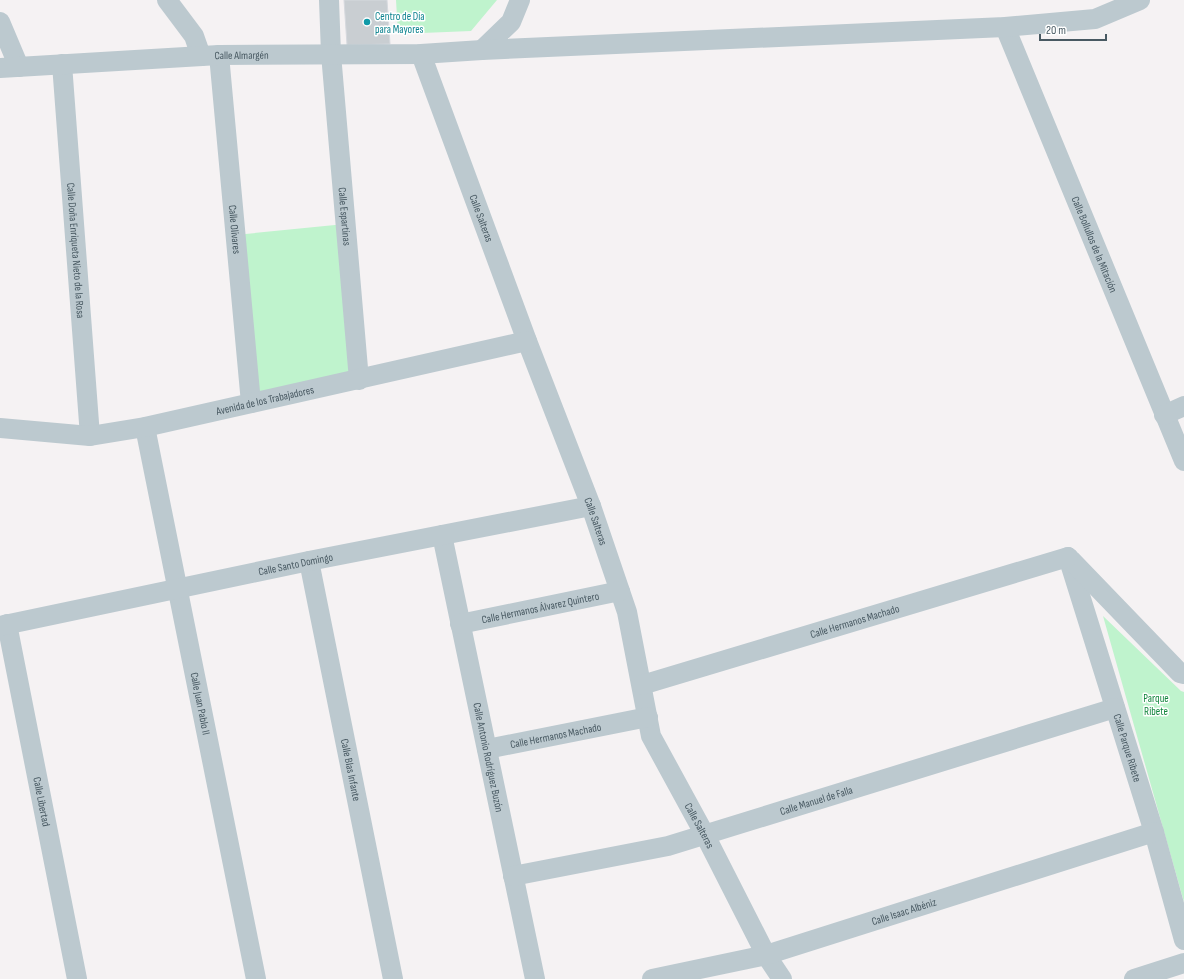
<svg xmlns="http://www.w3.org/2000/svg" width="1184" height="979" viewBox="0 0 1184 979" font-family="'Sofia Sans Condensed',sans-serif">
<style>
.green{fill:#bff3cd}
.building{fill:#c9ced2;stroke:#d6d9de}
.lines{fill:none;stroke-linecap:round;stroke-linejoin:round}
.street{stroke:#bcc9cf;stroke-width:20}
.culture-dot{fill:#0f9aa8;stroke:#fff;stroke-width:1.5}
.labels{text-anchor:middle;dominant-baseline:central;stroke-width:3;stroke-linejoin:round;paint-order:stroke}
.culture-label{font-size:11px;fill:#0d838f;stroke:#fff;text-anchor:start}
.street-label{font-size:11px;fill:#485962;stroke:#fff}
.park-label{font-size:11px;fill:#11853c;stroke:#fff}
</style>
<rect width="100%" height="100%" fill="#f5f2f3"/>
<path class="green" d="M396,0H497L471,31L398,34Z
M345,224L359,380L251,403L235,235Z
M1103,616L1181,691L1184,692V902Z"/>
<path class="building" d="M344,0H387L390,44L347,45Z"/>
<g class="lines">
<g class="street">
<path d="M167,0L194,36L201,56"/>
<path id="s1" d="M329,0L331,54L359,380"/>
<path d="M0,22L19,67"/>
<path id="s2" d="M1005,27L1184,461"/>
<path d="M482,50L511,22L520,0"/>
<path id="s3" d="M421,54L527,341L591,506L627,612L651,736L705,835L766,955L782,979"/>
<path id="s4" d="M219,55L251,403"/>
<path id="s5" d="M62,64L90,436"/>
<path id="s6" d="M0,68L219,55L421,54L482,50L1005,27L1095,19L1140,0"/>
<path d="M1164,415L1184,406"/>
<path id="s7" d="M145,427L256,979"/>
<path id="s8" d="M0,428L90,436L145,427L527,341"/>
<path id="s9" d="M442,535L535,979"/>
<path id="s10" d="M1068,557L1154,832L1184,940"/>
<path d="M1071,560L1180,673L1184,674"/>
<path id="s11" d="M309,561L393,979"/>
<path id="s12" d="M7,624L77,979"/>
<path id="s13" d="M460,624L620,591"/>
<path id="s14" d="M0,626L309,561L591,506"/>
<path id="s15" d="M642,685L1068,557"/>
<path id="s16" d="M487,749L648,717"/>
<path id="s17" d="M513,876L668,846L1115,708"/>
<path id="s18" d="M652,979L766,955L1154,832"/>
<path d="M1134,979L1184,963"/>
</g>
</g>
<circle class="culture-dot" cx="367" cy="22" r="4"/>
<g class="labels">
<g class="culture-label">
<text x="375" y="16">Centro de Día<tspan x="375" dy="13">para Mayores</tspan></text>
</g>
<g class="street-label">
<text stroke="none"><textPath href="#s6" startOffset="242">Calle Almargén</textPath></text>
<text stroke="none"><textPath href="#s1" startOffset="217">Calle Espartinas</textPath></text>
<text stroke="none"><textPath href="#s3" startOffset="175">Calle Salteras</textPath></text>
<text stroke="none"><textPath href="#s4" startOffset="175">Calle Olivares</textPath></text>
<text stroke="none"><textPath href="#s2" startOffset="235">Calle Bollullos de la Mitación</textPath></text>
<text stroke="none"><textPath href="#s5" startOffset="187">Calle Doña Enriqueta Nieto de la Rosa</textPath></text>
<text stroke="none"><textPath href="#s8" startOffset="269">Avenida de los Trabajadores</textPath></text>
<text stroke="none"><textPath href="#s3" startOffset="499">Calle Salteras</textPath></text>
<text stroke="none"><textPath href="#s14" startOffset="302">Calle Santo Domingo</textPath></text>
<text stroke="none"><textPath href="#s13" startOffset="82">Calle Hermanos Álvarez Quintero</textPath></text>
<text stroke="none"><textPath href="#s15" startOffset="222">Calle Hermanos Machado</textPath></text>
<text stroke="none"><textPath href="#s7" startOffset="282">Calle Juan Pablo II</textPath></text>
<text stroke="none"><textPath href="#s16" startOffset="70">Calle Hermanos Machado</textPath></text>
<text stroke="none"><textPath href="#s10" startOffset="200">Calle Parque Ribete</textPath></text>
<text stroke="none"><textPath href="#s9" startOffset="227">Calle Antonio Rodríguez Buzón</textPath></text>
<text stroke="none"><textPath href="#s11" startOffset="213">Calle Blas Infante</textPath></text>
<text stroke="none"><textPath href="#s17" startOffset="313">Calle Manuel de Falla</textPath></text>
<text stroke="none"><textPath href="#s12" startOffset="181">Calle Libertad</textPath></text>
<text stroke="none"><textPath href="#s3" startOffset="823">Calle Salteras</textPath></text>
<text stroke="none"><textPath href="#s18" startOffset="261">Calle Isaac Albéniz</textPath></text>
</g>
<g class="park-label">
<text x="1156" y="698">Parque<tspan x="1156" dy="13">Ribete</tspan></text>
</g>
</g>
<path d="M1040 34v6h66v-6" fill="none" stroke="#485962" stroke-width="2"/>
<text x="1046" y="34" font-size="12" fill="#485962" stroke="#ffffff" stroke-width="3" paint-order="stroke">20 m</text>
</svg>
